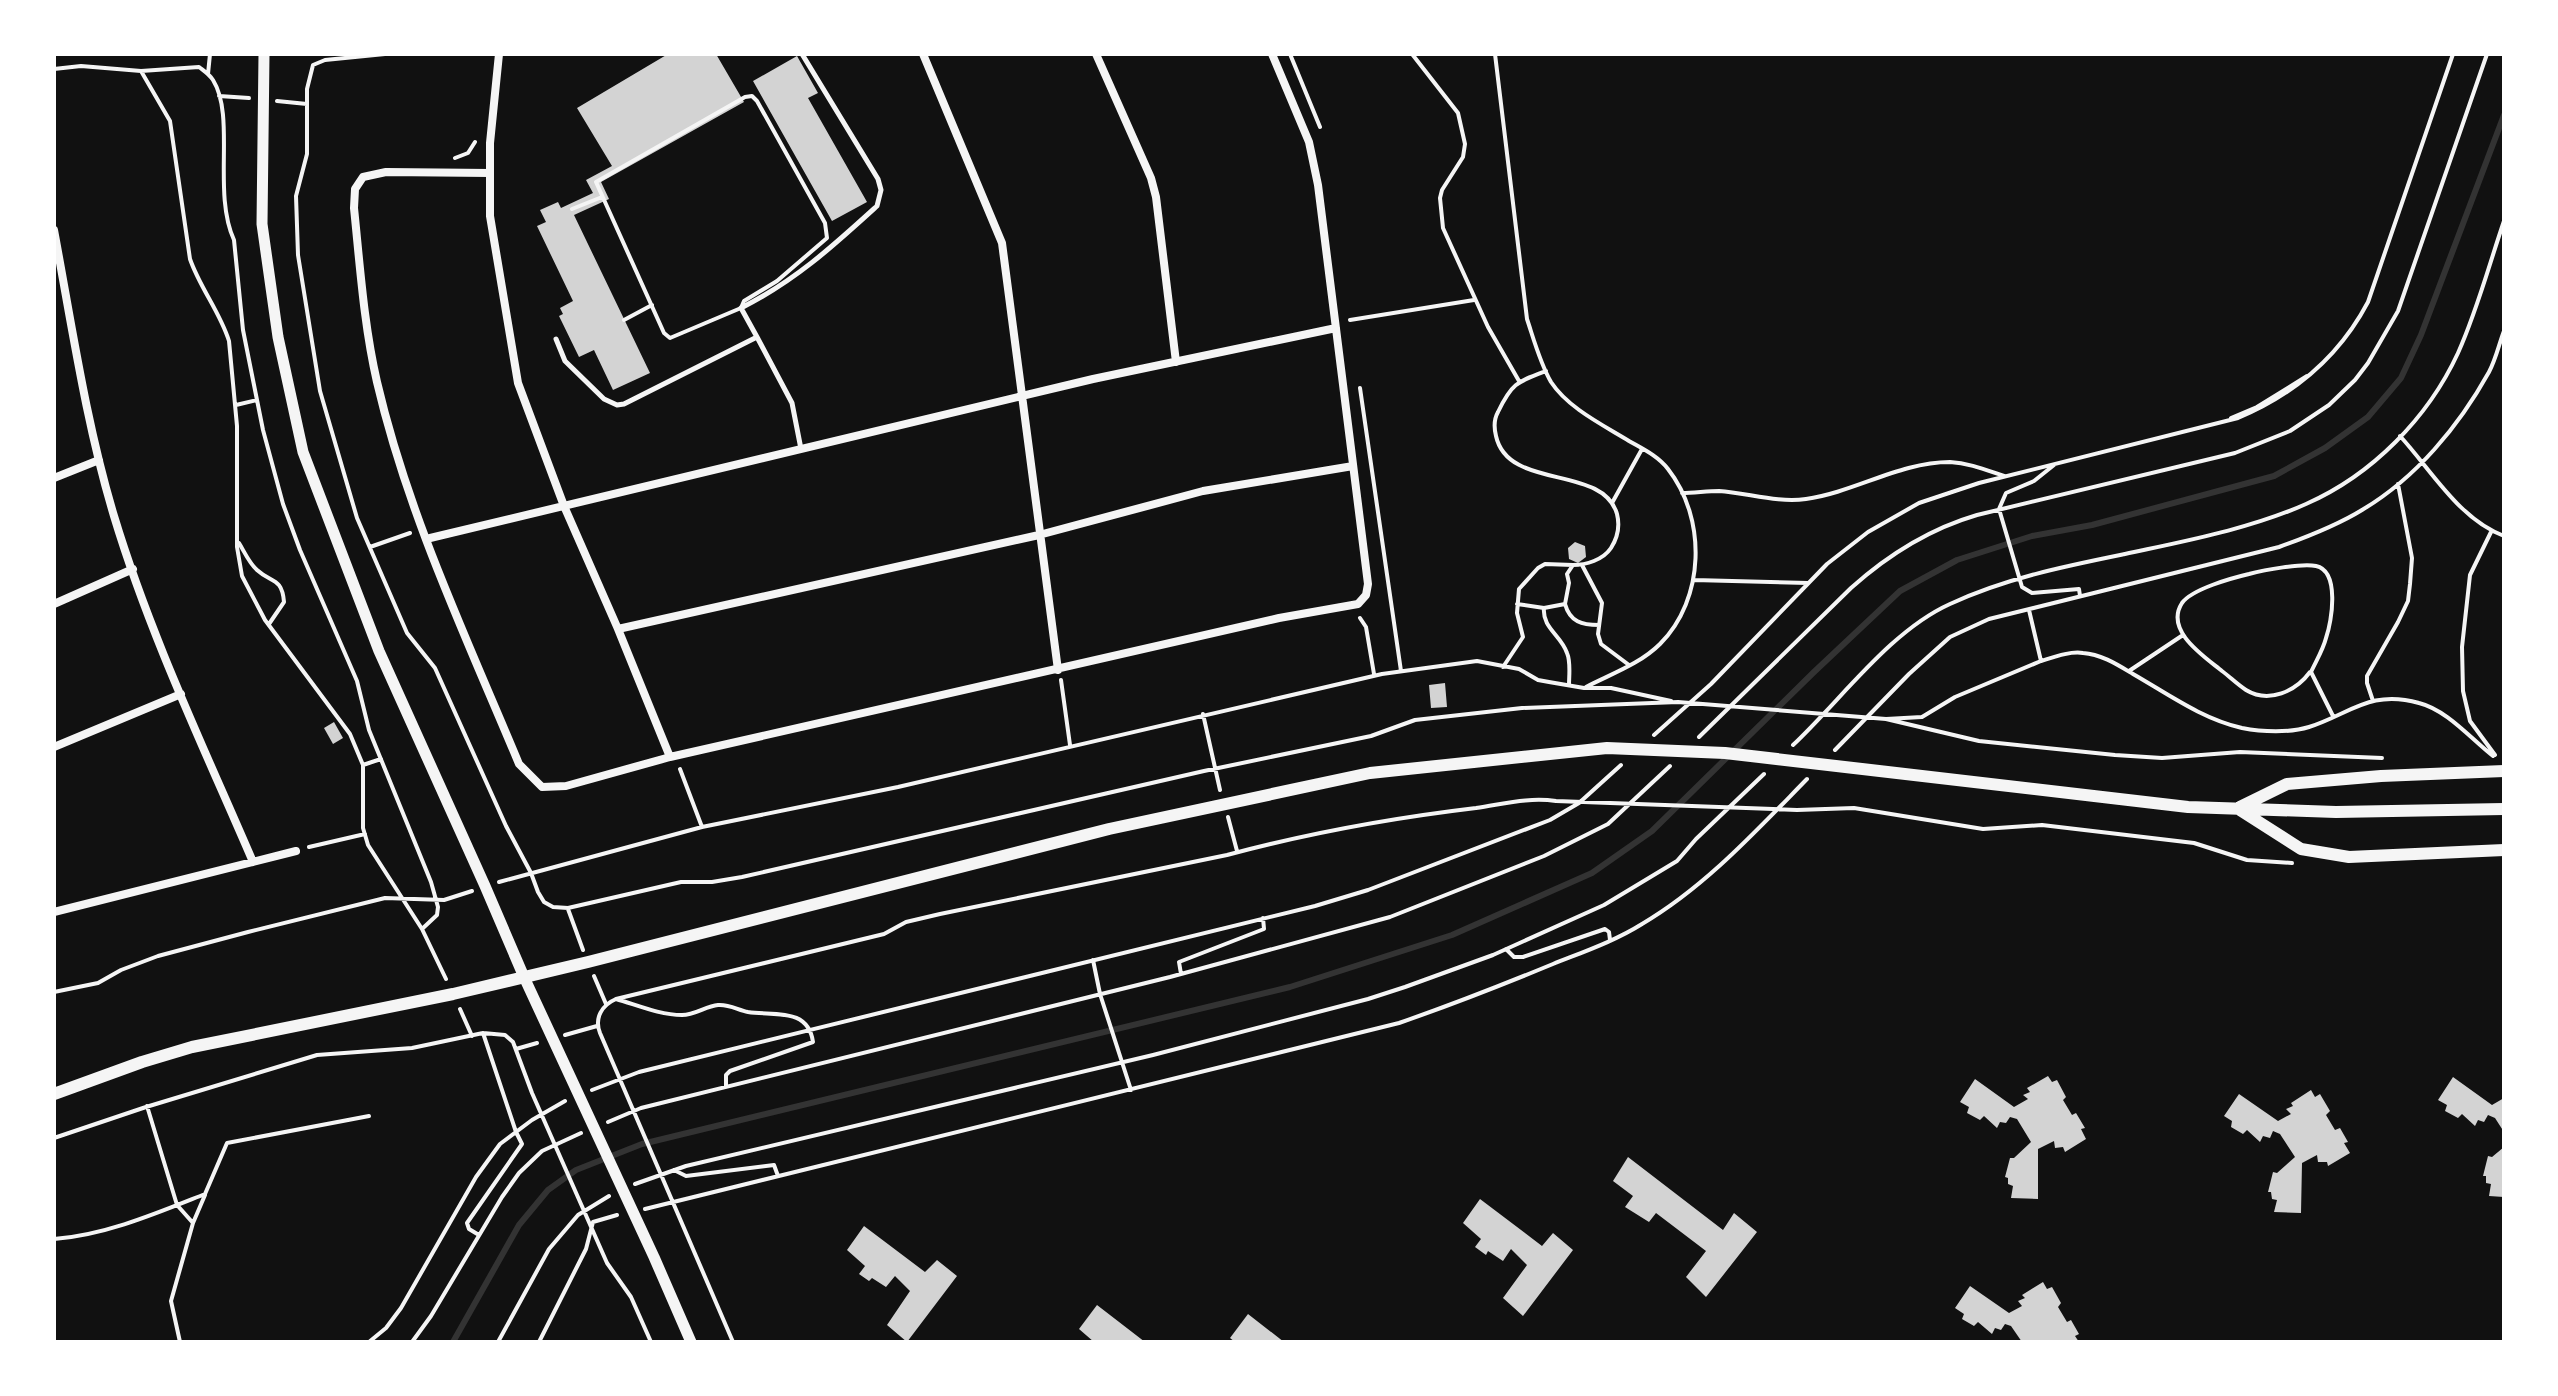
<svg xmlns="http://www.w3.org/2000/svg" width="2558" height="1396" viewBox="0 0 2558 1396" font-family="Poppins,sans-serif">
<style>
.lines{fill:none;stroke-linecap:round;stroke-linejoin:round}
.stream{stroke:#333;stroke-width:6}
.building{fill:#d3d3d3}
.path{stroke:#f5f5f5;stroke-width:4}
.service{stroke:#f5f5f5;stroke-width:5}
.minor{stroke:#f5f5f5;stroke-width:8}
.tertiary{stroke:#f5f5f5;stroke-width:11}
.secondary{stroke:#f5f5f5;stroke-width:12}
</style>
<rect width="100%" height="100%" fill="#111"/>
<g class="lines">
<path class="stream" d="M453,1342L519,1225L548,1190L576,1170L642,1144L1290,987L1452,935L1592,873L1652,831L1814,672L1900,591L1957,560L2032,536L2092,525L2274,476L2325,448L2368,417L2401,378L2421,335L2504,115"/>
</g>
<path class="building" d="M668,54H716L744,102L601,182L609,199L574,215L650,373L613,390L594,350L579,357L559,316L563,314L560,308L573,301L537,226L546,222L540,210L558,202L561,208L593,193L586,180L612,166L577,108Z
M797,56L818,93L808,98L867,202L832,221L753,81Z
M1575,542L1585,546L1586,557L1578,563L1569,559L1568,548Z
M1445,683L1447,707L1431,708L1429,685Z
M334,722L343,738L333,744L324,728Z
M2048,1076L2052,1082L2057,1080L2066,1097L2063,1100L2072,1115L2076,1113L2085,1128L2081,1129L2086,1139L2065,1152L2063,1147L2055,1148L2054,1141L2038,1149V1199L2011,1198L2013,1186L2008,1184V1178L2005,1177L2010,1158H2014L2031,1142L2017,1119L2010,1117L2006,1123L2000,1122L1997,1128L1984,1116L1980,1120L1967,1113L1969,1107L1960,1102L1975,1079L2014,1107L2028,1099L2023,1095L2030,1092L2027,1088Z
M2453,1077L2492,1105L2504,1098V1132L2495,1118L2488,1115L2484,1122L2478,1120L2475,1126L2462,1114L2458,1118L2445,1111L2447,1105L2438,1100Z
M2311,1090L2315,1097L2320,1094L2330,1111L2326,1115L2335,1130L2340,1128L2348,1142L2344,1143L2350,1153L2328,1166L2327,1162H2318L2317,1155L2302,1163L2301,1213L2274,1212L2277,1200L2272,1199L2271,1192H2268L2273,1172L2277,1173L2295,1157L2280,1134L2273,1131L2270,1138L2263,1136L2260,1142L2247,1130L2243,1134L2231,1127L2232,1121L2224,1116L2239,1094L2278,1121L2291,1114L2286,1109L2293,1106L2291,1103Z
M2504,1147V1197L2489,1196L2491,1184L2486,1183V1176H2483L2488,1156L2492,1157Z
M1628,1157L1723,1230L1734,1213L1757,1232L1706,1297L1686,1277L1706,1251L1656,1213L1649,1222L1625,1207L1633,1196L1613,1181Z
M1480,1199L1542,1246L1553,1233L1573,1250L1523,1316L1503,1298L1527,1265L1511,1249L1503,1261L1488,1251L1486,1255L1475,1247L1481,1239L1463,1223Z
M864,1226L925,1272L937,1260L957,1276L907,1342L887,1325L910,1291L895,1276L886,1287L872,1278L869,1281L859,1274L865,1266L847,1250Z
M2043,1282L2047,1289L2052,1287L2061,1303L2058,1307L2067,1322L2071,1320L2079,1334L2075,1336L2079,1342H2022L2011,1326L2005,1324L2001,1330L1995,1328L1992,1334L1978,1322L1974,1326L1962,1319L1964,1314L1955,1308L1970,1286L2009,1313L2022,1306L2018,1301L2025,1298L2022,1295Z
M1097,1305L1145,1342H1094L1079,1329Z
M1248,1314L1284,1342H1235L1230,1338Z"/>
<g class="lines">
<path class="path" d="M385,54L325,60L313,65L307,89V154L296,196L298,255L320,391L357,518L407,633L435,668L506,826L531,873L538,892L544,902L553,907L568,908L681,882H712L742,877L1204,771L1371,736L1415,720L1522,708L1678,702L1886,719
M1290,54L1320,127
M1412,54L1458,113L1465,144L1463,157L1442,190L1440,198L1443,228L1488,327L1519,381
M1495,54L1527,319C1534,340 1540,363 1551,382C1568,408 1603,425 1629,441C1643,449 1658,456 1668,469C1707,519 1705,599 1660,644C1640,664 1611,674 1586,687
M54,69L81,66L141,71L199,67C204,71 209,74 213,80C236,117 212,192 234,240L243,330L263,430L283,504L300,550L357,681L369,730L431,882L438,907L437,915L422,929L368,845L363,828V765L350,734L265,620L242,576L237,547V426L229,341C220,312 200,288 190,259L170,121L141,71
M208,74L210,54
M219,96L249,98
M752,96L757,101L825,223L827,238L777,281L744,301L741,308L670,338L664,333L596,182L745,97Z
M277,101L307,104
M455,158L468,153L475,142
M572,209L602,197
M624,320L652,305
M1350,320L1474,300
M1546,371C1517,382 1512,383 1498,412C1494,419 1494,428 1496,436C1508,491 1603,464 1617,514C1620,526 1618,537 1611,548C1603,560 1586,565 1573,565L1567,574L1569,583L1565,604
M1360,388L1401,671
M236,405L257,400
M2231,418L2257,407L2307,376
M2400,436C2432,471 2459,519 2504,536
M2054,465L2034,481L2006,493L1999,509L2022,587L2032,593L2079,589L2080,596
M1682,493C1694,493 1707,491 1719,491C1748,493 1777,503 1806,499C1855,492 1900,462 1950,462C1969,463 1986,470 2004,476
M1612,503L1642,449
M2491,532L2470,575L2462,647L2463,691L2470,721L2495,755
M239,543C244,551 249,563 257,570C271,583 282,577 284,602L269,624
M370,547L410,533
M1582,565L1602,603L1598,634L1601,644L1629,665
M1694,580L1808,583
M1517,604L1544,608
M2029,610L2041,661L1955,697L1922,717L1886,719L1979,741L2115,755L2162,758L2240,752L2382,758
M1360,618L1366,627L1374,674
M2041,661C2054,657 2070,651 2083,653C2101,654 2118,665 2133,674C2168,694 2202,719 2242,728C2262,732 2290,733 2309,727C2350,714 2370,689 2419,703C2447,710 2471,739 2493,756
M1503,667L1523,637L1517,613L1519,589L1538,568L1545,564L1573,565
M2129,671L2183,635
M2310,672C2296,691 2269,704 2246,690C2238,685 2230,677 2222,671C2205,657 2164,631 2182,603C2192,589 2232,578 2249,574C2264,570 2302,563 2316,566C2340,571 2332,621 2326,638C2323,650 2316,661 2311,672L2333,716
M1061,680L1070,745
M1569,685C1569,675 1571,662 1567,653C1561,635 1542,628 1544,608L1565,604C1570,622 1582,625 1599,625
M2373,701L2367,683V676L2398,622L2408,601L2410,584L2412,558L2398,484
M1203,714L1220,790
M1654,735L1711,684L1827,564L1868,532L1919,503L1979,483L2238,418C2295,394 2339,357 2368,302L2453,54
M1699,737L1851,588C1889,554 1929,529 1977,515L2235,453L2290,431L2329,405L2355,380L2368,363L2398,311L2487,54
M1793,745C1841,700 1890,631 1950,604C2006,578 2066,566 2125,554C2185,541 2250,529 2306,504C2372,475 2428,418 2458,353C2477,311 2489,265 2504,221
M1835,750L1909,674L1950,637L1989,619L2279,547C2307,537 2336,526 2362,510C2416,478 2459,426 2489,372C2496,359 2499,344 2504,331
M363,765L381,759
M680,769L702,827
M1228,817L1237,851
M309,847L365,834
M499,882L702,827L898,787L1382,674L1477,661L1519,669L1538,680L1549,682L1584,688H1611L1671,701
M568,909L583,950
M422,929L446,979
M1506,949L1514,957H1523L1605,929L1609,932L1610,940
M1093,960L1100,994L1131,1090
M1181,974L1179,962L1264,929L1263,918
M594,976L606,1004
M54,992L98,983L121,970L158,956L248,932L385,898L444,900L472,891
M616,999L884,934L906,922L940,914L1227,855C1309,833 1392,818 1476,808C1504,804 1528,797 1556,801L1797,810L1854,808L1983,829L2042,825L2194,843L2247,860L2292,863
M460,1009L472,1036
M565,1035L597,1026
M516,1049L537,1043
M726,1087V1075L730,1071L813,1042C808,1007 774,1016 748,1012C738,1010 729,1004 718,1005C706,1006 695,1015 682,1015C660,1015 637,1005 616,999C602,1005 594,1018 600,1033L733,1342
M592,1090L639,1072L1315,906L1368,890L1550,820L1579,803L1621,765
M147,1106L177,1205L193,1223
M608,1122L641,1108L1170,977L1390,917L1544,856L1608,824L1670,766
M54,1138L146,1107L317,1055L412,1048L483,1033L505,1035L513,1042L532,1093L607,1263L631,1297L651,1342
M674,1170L686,1176L774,1165L778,1176
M635,1184L686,1166L1153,1055L1368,999L1405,987L1493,955L1604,905L1677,861L1696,839L1764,774
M645,1209L1399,1023C1451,1005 1502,985 1553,964C1583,952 1615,941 1642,924C1705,887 1756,831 1807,779
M479,1235L469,1229L467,1223L522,1144L516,1132L483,1033
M54,1239C106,1235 157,1213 205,1194L227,1143L369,1116
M180,1342L171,1301L193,1223L205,1195
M369,1342L386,1328L401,1308L476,1177L500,1144L532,1120L565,1101
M412,1342L431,1316L502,1197L519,1173L542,1151L581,1133
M498,1342L549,1249L578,1215L609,1196
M539,1342L586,1249L593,1222L617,1215"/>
<path class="service" d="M757,337L741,308C795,281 833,246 877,206L881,190L878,179L802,54
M556,339L565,361L604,399L617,405L624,404L757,337L792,403L801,449"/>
<path class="minor" d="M499,54L490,143V216L518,383L564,506L618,629L670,757
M923,54L1002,243L1058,670
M1096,54L1151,178L1156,197L1176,362
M490,173L386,172L363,177L355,189L354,208C360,266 364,326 377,382C408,515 467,639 519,764L542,787L566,786L670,757L1279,618L1358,604L1366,595L1368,584L1318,185L1309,142L1272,54
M54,230C72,326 86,423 114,516C150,635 204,748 253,862
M54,478L99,460
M426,539L1093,379L1336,328
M54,604L133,569
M618,629L1039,535L1203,491L1353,466
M54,747L181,694
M54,912L296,851"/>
<path class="tertiary" d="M264,54L262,224L278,337L303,452L379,651L485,886L524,977L654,1257L691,1342"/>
<path class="secondary" d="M2240,807L2287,784L2381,776L2504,771
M2240,810L2301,849L2349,857L2504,850
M54,1094L142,1062L192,1047L453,994L588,962L1109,829L1370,773L1607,748L1725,753L2188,807L2336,812L2504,809"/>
</g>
<rect width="2558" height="1396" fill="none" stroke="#ffffff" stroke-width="112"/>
</svg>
